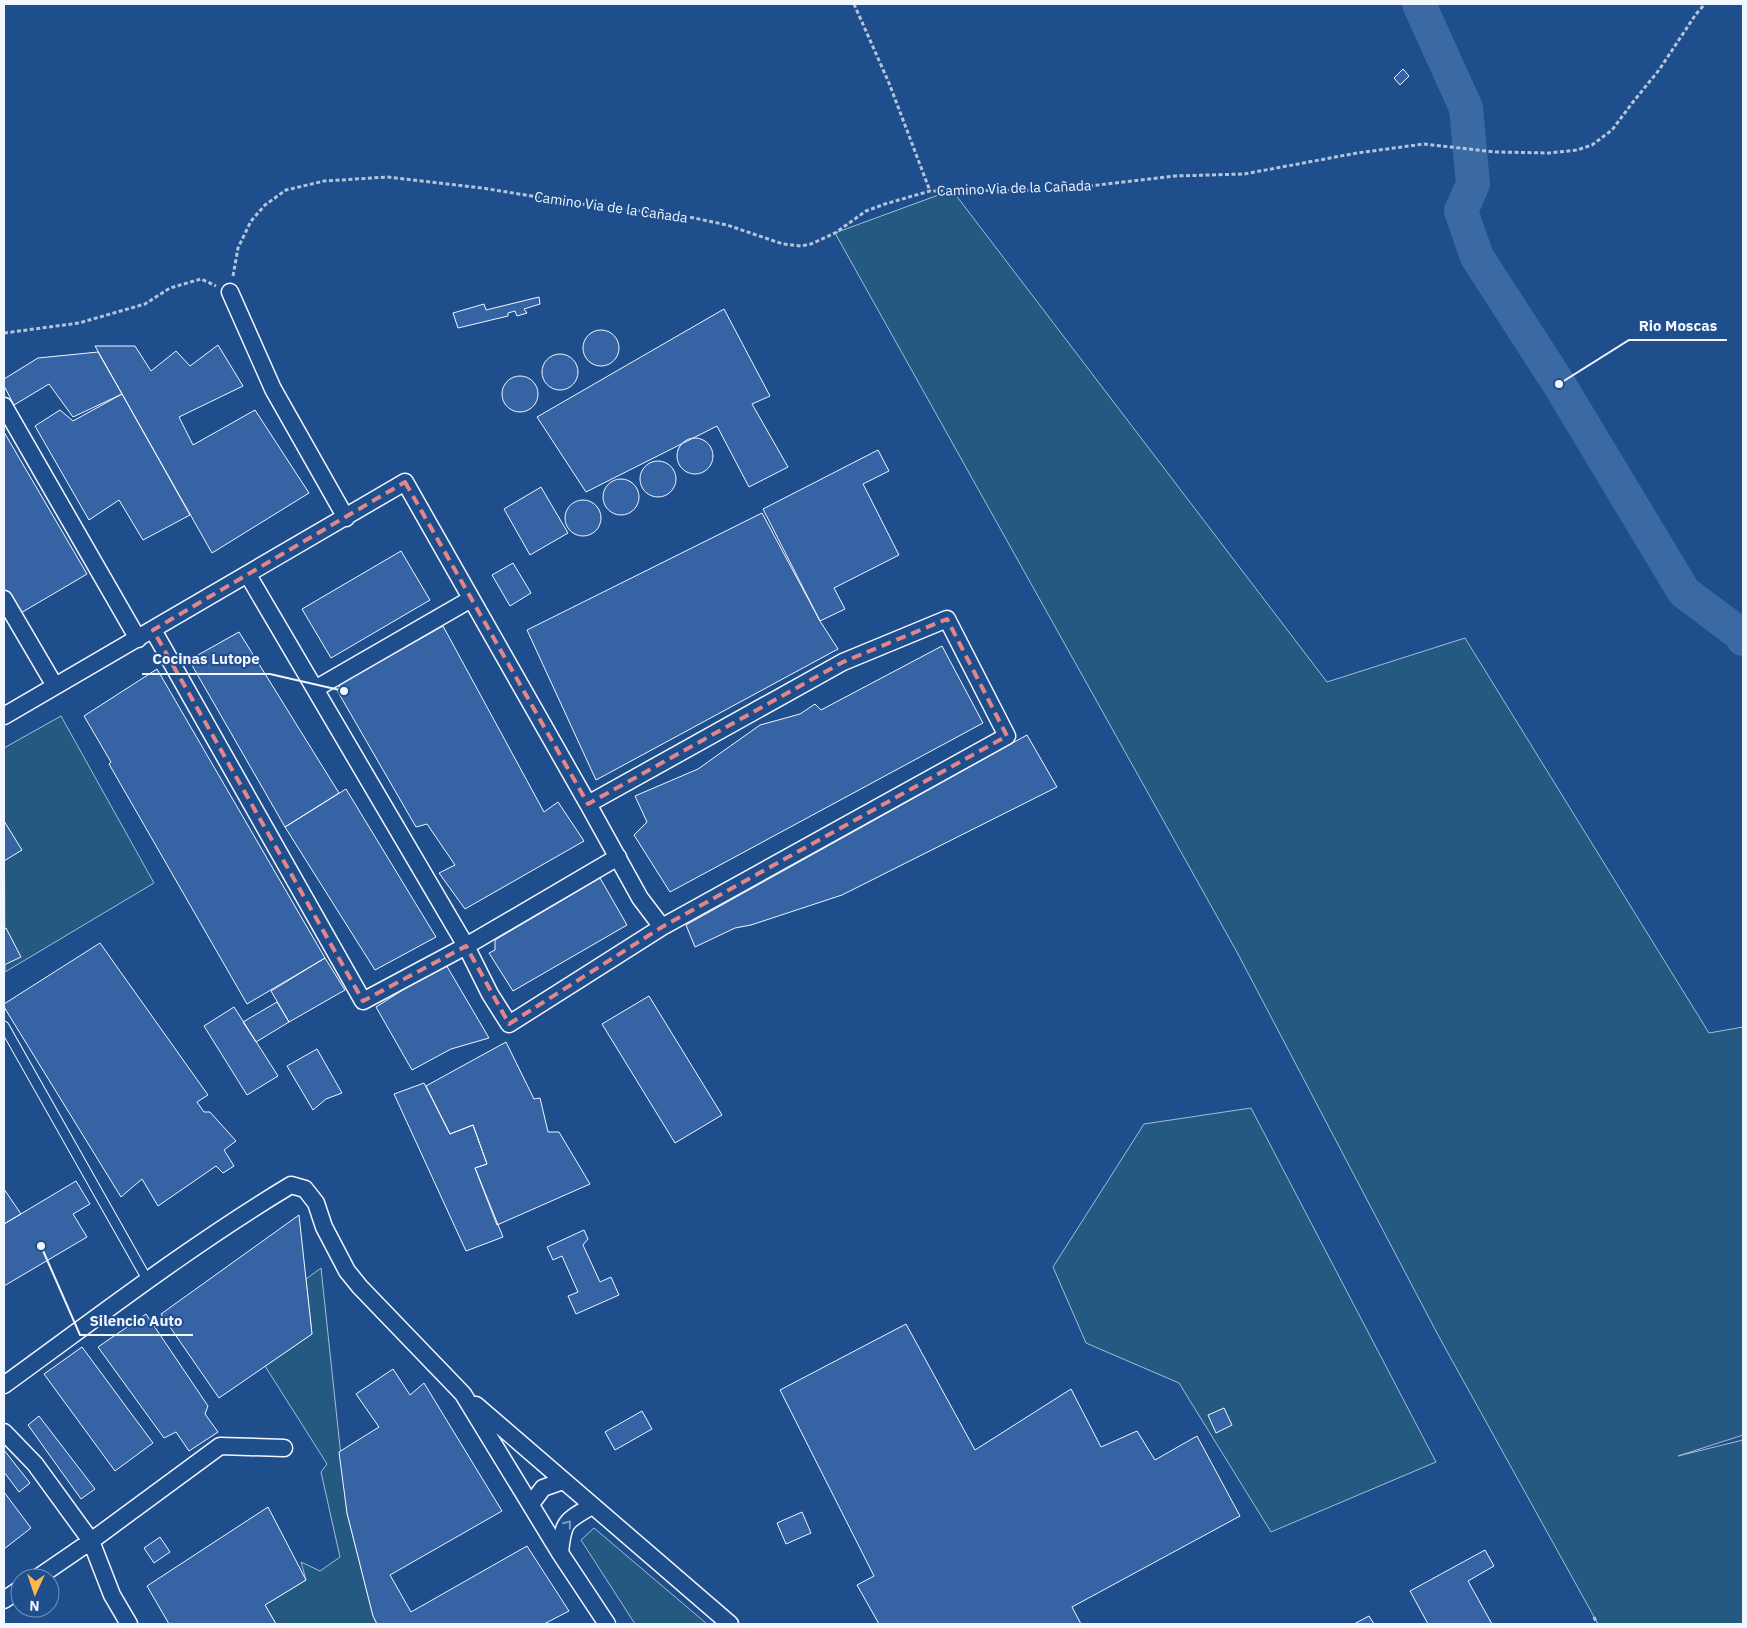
<svg xmlns="http://www.w3.org/2000/svg" width="1747" height="1628" viewBox="0 0 1747 1628" font-family="'IBM Plex Sans',sans-serif">
<style>
.green{fill:#245a82;stroke:#a8bbd7}
.lines{fill:none;stroke-linecap:round;stroke-linejoin:round}
.river{stroke:#3b69a3;stroke-width:34}
.building{fill:#3563a3;stroke:#f2f6ff}
.service-casing{stroke:#f2f6ff;stroke-width:11}
.minor-casing{stroke:#f2f6ff;stroke-width:19}
.path{stroke:#b3c4dc;stroke-width:3;stroke-dasharray:4 2.5;stroke-linecap:butt}
.service{stroke:#1f4e8c;stroke-width:9}
.minor{stroke:#1f4e8c;stroke-width:16}
.oneway{stroke:#7e9ac0}
.marked{fill:none;stroke:#e38589;stroke-width:4;stroke-dasharray:10 6;stroke-linejoin:round}
.labels{text-anchor:middle;dominant-baseline:central;stroke-width:4;stroke-linejoin:round;paint-order:stroke}
.street-label{font-size:14px;fill:#f2f6ff;stroke:#1f4e8c}
.leader{fill:none;stroke:#f2f6ff;stroke-width:2}
.callout-dot{fill:#f2f6ff;stroke:#1f4e8c;stroke-width:2}
.callout-label{font-size:15px;text-anchor:middle;font-weight:bold;fill:#f2f6ff;stroke:#1f4e8c;stroke-width:4;stroke-linejoin:round;paint-order:stroke}
</style>
<rect width="100%" height="100%" fill="#1f4e8c"/>
<path class="green" d="M952,190L1327,682L1465,638L1709,1033L1743,1027V1435L1678,1456L1743,1440V1624H1598L1438,1335L1238,954L835,233Z
M61,716L154,883L5,972L4,748Z
M1251,1108L1436,1462L1271,1532L1179,1383L1086,1343L1053,1267L1144,1124Z
M321,1268L347,1513L373,1616L377,1624H276L265,1605L306,1580L301,1562L320,1571L340,1557L321,1472L327,1464L265,1366L312,1334L306,1279Z
M594,1528L707,1624H635L581,1540Z"/>
<g class="lines">
<path class="river" d="M1419,4L1466,108L1473,184L1461,211L1477,257L1559,384L1684,592L1740,634L1743,639"/>
</g>
<path class="building" d="M1403,69L1409,76L1400,85L1394,78Z
M539,297L540,304L524,309L527,313L517,316L515,311L508,313V316L458,328L453,313L484,304L486,310Z
M724,309L770,396L752,404L788,467L749,487L717,426L586,492L537,417Z
M583 348a18 18 0 1 1 36 0a18 18 0 1 1-36 0Z
M218,345L243,386L179,417L193,445L255,410L309,493L212,553L95,346H135L151,371L176,351L190,366Z
M98,352L122,394L73,417L49,384L14,405L4,386V379L38,358Z
M542 372a18 18 0 1 1 36 0a18 18 0 1 1-36 0Z
M502 394a18 18 0 1 1 36 0a18 18 0 1 1-36 0Z
M122,394L190,515L143,540L119,500L89,520L35,426L60,410L73,421Z
M4,432L87,574L14,617L4,599Z
M677 456a18 18 0 1 1 36 0a18 18 0 1 1-36 0Z
M878,450L889,471L863,484L899,555L834,588L845,609L820,621L763,509Z
M640 479a18 18 0 1 1 36 0a18 18 0 1 1-36 0Z
M603 497a18 18 0 1 1 36 0a18 18 0 1 1-36 0Z
M541,487L568,533L530,555L504,509Z
M565 518a18 18 0 1 1 36 0a18 18 0 1 1-36 0Z
M762,513L820,621L838,649L596,780L527,630Z
M401,551L430,600L331,658L302,609Z
M513,563L531,593L510,606L492,575Z
M443,626L544,812L558,802L584,841L465,909L439,873L455,865L427,824L416,827L338,692L340,684Z
M239,632L339,793L285,827L189,660Z
M942,646L983,723L670,892L634,835L647,822L635,796L698,769L760,725L800,714L815,704L821,710Z
M157,669L325,958L247,1004L109,764L111,762L84,716Z
M1027,735L1057,787L842,895L751,925L735,928L695,947L686,925Z
M346,789L436,937L375,970L285,827Z
M4,821L22,850L4,861Z
M600,878L627,925L513,991L489,953L495,950V940Z
M6,928L21,957L4,965V929Z
M100,943L208,1095L197,1102L204,1112H210L236,1141L224,1150L234,1166L223,1173L216,1166L158,1206L142,1179L121,1197L4,1007V1004Z
M325,958L345,990L289,1022L271,991Z
M445,963L489,1038L451,1049L412,1070L376,1007Z
M649,996L722,1115L675,1143L602,1024Z
M277,1002L289,1022L256,1042L243,1022Z
M234,1007L278,1076L247,1095L204,1026Z
M506,1042L534,1099L540,1098L548,1132H559L590,1184L497,1225L475,1168L487,1164L473,1125L450,1134L426,1086Z
M317,1049L342,1093L326,1099L313,1110L287,1066Z
M424,1083L450,1134L473,1125L487,1164L475,1168L503,1237L466,1251L394,1094Z
M76,1181L90,1204L73,1214L87,1237L4,1286V1224Z
M4,1189L21,1214L4,1224Z
M299,1215L312,1334L219,1398L161,1314Z
M584,1230L588,1239L583,1245L600,1282L611,1277L619,1295L576,1314L568,1296L578,1292L562,1256L553,1260L547,1247Z
M146,1314L208,1406L205,1414L218,1432L189,1451L176,1432L164,1438L98,1347Z
M906,1324L975,1450L1071,1389L1101,1447L1137,1431L1155,1460L1197,1436L1240,1516L1072,1607L1081,1624H879L857,1585L874,1576L780,1390Z
M82,1347L153,1443L115,1471L44,1374Z
M393,1369L410,1395L424,1383L502,1511L390,1575L411,1612L527,1546L569,1611L544,1624H377L373,1616L347,1513L339,1452L379,1427L356,1394Z
M1224,1408L1232,1425L1216,1433L1208,1415Z
M642,1411L652,1429L615,1450L605,1432Z
M39,1416L95,1489L81,1499L28,1425Z
M4,1450L30,1483L19,1492L4,1472Z
M4,1492L31,1528L4,1549Z
M268,1507L306,1580L265,1605L276,1624H169L147,1586Z
M802,1512L811,1533L786,1544L777,1523Z
M160,1537L170,1552L154,1563L144,1548Z
M1485,1550L1494,1566L1468,1581L1492,1624H1428L1410,1591Z
M1369,1616L1374,1624H1354Z"/>
<g class="lines">
<defs>
<path id="service" d="M4,1026L148,1281"/>
<path id="minor" d="M230,292L273,389L346,518
M4,406L138,639
M4,599L55,686
M153,630L363,1001L466,946L618,857
M315,689L471,599
M4,716L405,482L588,804L843,662L947,619L1007,736L662,927L509,1024L490,994L466,946L248,575
M588,804L640,898L662,927
M4,1385C98,1317 191,1245 291,1185L305,1189L316,1203L324,1227L347,1271L360,1287L463,1394L560,1553L607,1624
M476,1405L730,1624
M4,1432L35,1464L91,1541L112,1595L129,1624
M531,1504L543,1488L563,1481
M560,1553C563,1522 565,1521 592,1506
M37,1578L91,1541L220,1446L284,1448
M4,1600L20,1589"/>
</defs>
<use href="#service" class="service-casing"/>
<use href="#minor" class="minor-casing"/>
<path class="path" d="M854,4L889,83L930,191
M233,276L238,248L251,221L265,205L286,190L324,181L388,177L482,188L600,207L670,214L694,218L727,225L783,244L801,246L811,244L835,233L866,211L885,204L930,191L1056,190L1175,176L1244,174L1357,153L1424,144L1495,152L1549,153L1577,150L1592,145L1612,130L1633,102L1659,70L1696,14L1705,4
M4,333L79,323L145,304L170,288L201,279L216,286
M1594,1617L1597,1624"/>
<use href="#service" class="service"/>
<use href="#minor" class="minor"/>
</g>
<defs><path id="oneway-chevron" d="M-2-3.5L2.5 0L-2 3.5" fill="none" stroke-width="1.6" stroke-linecap="round" stroke-linejoin="round" transform="scale(1.25)"/></defs>
<use class="oneway" href="#oneway-chevron" transform="translate(568 1524) rotate(-51)"/>
<path class="marked" d="M405,482L588,804L843,662L947,619L1007,736L662,927L509,1024L466,946L363,1001L153,630Z"/>
<g class="labels">
<g class="street-label">
<text transform="translate(1014 188) rotate(-2)">Camino Via de la Cañada</text>
<text transform="translate(611 207) rotate(8)">Camino Via de la Cañada</text>
</g>
</g>
<path class="leader" d="M1559 384L1629 340H1727M344 691L270 674H142M41 1246L80 1335H193"/>
<g class="callout-dot">
<circle cx="1559" cy="384" r="5"/>
<circle cx="344" cy="691" r="5"/>
<circle cx="41" cy="1246" r="5"/>
</g>
<g class="callout-label">
<text x="1678" y="331">Rio Moscas</text>
<text x="206" y="664">Cocinas Lutope</text>
<text x="136" y="1326">Silencio Auto</text>
</g>
<rect width="1747" height="1628" fill="none" stroke="#f2f6ff" stroke-width="10"/>
<g transform="translate(35 1593) rotate(183)"><circle r="24" fill="#1f4e8c" stroke="#7391ba"/>
<path d="M0-4L9 19L0 12L-9 19Z" fill="#ffb74d"/>
<text y="-8" font-size="14" font-weight="bold" text-anchor="middle" fill="#f2f6ff">N</text>
</g>
</svg>
